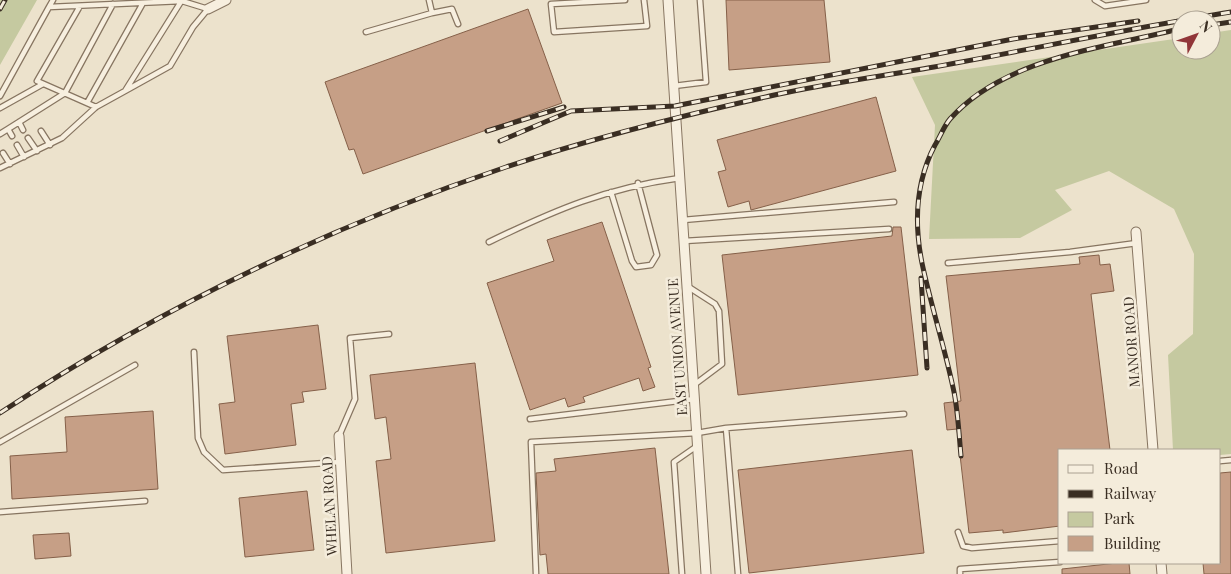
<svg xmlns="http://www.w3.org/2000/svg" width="1231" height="574" viewBox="0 0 1231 574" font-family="'Playfair Display',serif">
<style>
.green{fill:#c5c9a0}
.building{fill:#c69f86;stroke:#856049}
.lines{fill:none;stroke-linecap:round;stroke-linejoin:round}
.lane-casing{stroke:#877561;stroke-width:7}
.street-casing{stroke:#877561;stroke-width:11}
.lane{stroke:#f7efdf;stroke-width:4.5}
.street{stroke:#f7efdf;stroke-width:9}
.rail-casing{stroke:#3a2e23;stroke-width:5}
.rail{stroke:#f4ecdb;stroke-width:3;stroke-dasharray:9;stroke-linecap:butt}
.labels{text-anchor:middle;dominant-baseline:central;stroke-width:5;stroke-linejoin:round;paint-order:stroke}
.street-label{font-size:14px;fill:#3a2e23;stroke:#f4ecdb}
</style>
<rect width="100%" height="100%" fill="#ece2cc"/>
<path class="green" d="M0,0H37L0,65Z
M1231,30V454L1220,455V450H1173L1168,355L1193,334L1194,254L1174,209L1109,171L1055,190L1072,210L1020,238L929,239L935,125L912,77L1181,38V50H1211V33Z"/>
<path class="building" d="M726,0H824L830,62L729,70Z
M528,9L562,103L363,174L354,149L349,150L325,82Z
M876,97L896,171L751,210L749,201L728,207L718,172L726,170L717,140Z
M602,222L651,367L648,368L655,387L643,391L639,378L583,397L585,402L568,407L565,398L530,410L487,283L554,261L547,240Z
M893,227H901L918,375L738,395L722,255L892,236Z
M1099,255L1100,265L1110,264L1114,291L1091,294L1110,450H1060V526L1003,533V530L969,533L957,429L947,430L944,403L961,401L946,276L1080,264L1079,257Z
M318,325L326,389L302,392L304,402L291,404L296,445L225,454L219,404L235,402L227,336Z
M475,363L495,541L386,553L376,461L391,459L386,417L375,419L370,375Z
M153,411L158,489L12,499L10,456L67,452L65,417Z
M655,448L669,574H548L546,554L540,555L536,473L556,471L554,459Z
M912,450L924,553L749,573L738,470Z
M1231,472V574H1204L1203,563H1220V473Z
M307,491L314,550L245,557L239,498Z
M69,533L71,556L35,559L33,535Z
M1117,563H1129L1130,574H1062V569Z"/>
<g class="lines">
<defs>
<path id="lane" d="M625,0L551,4L554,32L647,26L644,0
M1095,0L1105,6L1146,0
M80,6L37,81L96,107
M49,7L53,0
M432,13L452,9L458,24
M366,32L432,13L429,0
M674,86L706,82L700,0
M0,96L49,7L182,1L208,9L193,27L170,66L125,91
M87,103L143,3
M0,108L43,84
M19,122L23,130
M41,131L50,145
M0,134L8,129
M12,136L8,129L65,93L113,4
M28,138L37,151
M17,145L24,157
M3,153L10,164
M0,168L62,138L96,107L125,91L182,0
M611,192L632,261L636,267L651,265L657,255L638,183
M683,220L894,202
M684,241L889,229
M489,242C555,210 606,188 680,178
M948,263L1070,252L1137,243
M687,286L715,304L719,311L722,364L694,385
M194,352L198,438L204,452L223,470L340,462
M530,419L695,399
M339,436L355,399L350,338L389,334
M0,442L135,365
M1220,461L1231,460
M0,512L145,501
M958,532L963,546L972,548L1060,541
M536,574L531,442L697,433L726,428
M682,574L674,462L697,446
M738,574L726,428L904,414
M960,574V569L1060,562"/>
<path id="street" d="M668,0L706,574
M208,9L226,0
M1136,232L1153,450
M339,436L347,574
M1161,563L1162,574"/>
</defs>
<use href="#lane" class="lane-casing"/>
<use href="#street" class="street-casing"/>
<use href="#lane" class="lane"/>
<use href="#street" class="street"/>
<defs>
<path id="rail" d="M0,9L5,0
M1211,25L1231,22
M487,131L564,107
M500,141L571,111L675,106L1013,39L1138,21
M921,278L927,368
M0,413C157,310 328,227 506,167C595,137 688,114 779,94C830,83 883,76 934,67C1033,49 1132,28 1231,12
M961,456C959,435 958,412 954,392C945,348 931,306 922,263C914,223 916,181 935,145C940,137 944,126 950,119C1003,59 1101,48 1175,30"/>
</defs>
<use href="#rail" class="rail-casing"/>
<use href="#rail" class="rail"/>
</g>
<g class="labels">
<g class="street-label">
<text transform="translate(1131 342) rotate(-94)">MANOR ROAD</text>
<text transform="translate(677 347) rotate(-94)">EAST UNION AVENUE</text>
<text transform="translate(329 506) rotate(-93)">WHELAN ROAD</text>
</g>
</g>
<rect x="1058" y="449" width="162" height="115" fill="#f4ecdb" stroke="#aaa091"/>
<rect x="1068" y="465" width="25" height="8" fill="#f7efdf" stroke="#aaa091"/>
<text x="1104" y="474" font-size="15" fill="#3a2e23">Road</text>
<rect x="1068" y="490" width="25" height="8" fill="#3a2e23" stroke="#aaa091"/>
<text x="1104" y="499" font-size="15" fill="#3a2e23">Railway</text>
<rect x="1068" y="512" width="25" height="15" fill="#c5c9a0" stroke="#aaa091"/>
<text x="1104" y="524" font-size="15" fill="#3a2e23">Park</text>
<rect x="1068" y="536" width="25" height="15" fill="#c69f86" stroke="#aaa091"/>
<text x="1104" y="549" font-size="15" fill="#3a2e23">Building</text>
<g transform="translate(1196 35) rotate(49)"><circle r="24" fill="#f4ecdb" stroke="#aaa091"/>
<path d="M0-4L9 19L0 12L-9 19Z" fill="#913639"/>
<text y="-8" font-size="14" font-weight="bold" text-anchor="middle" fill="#3a2e23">N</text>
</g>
</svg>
